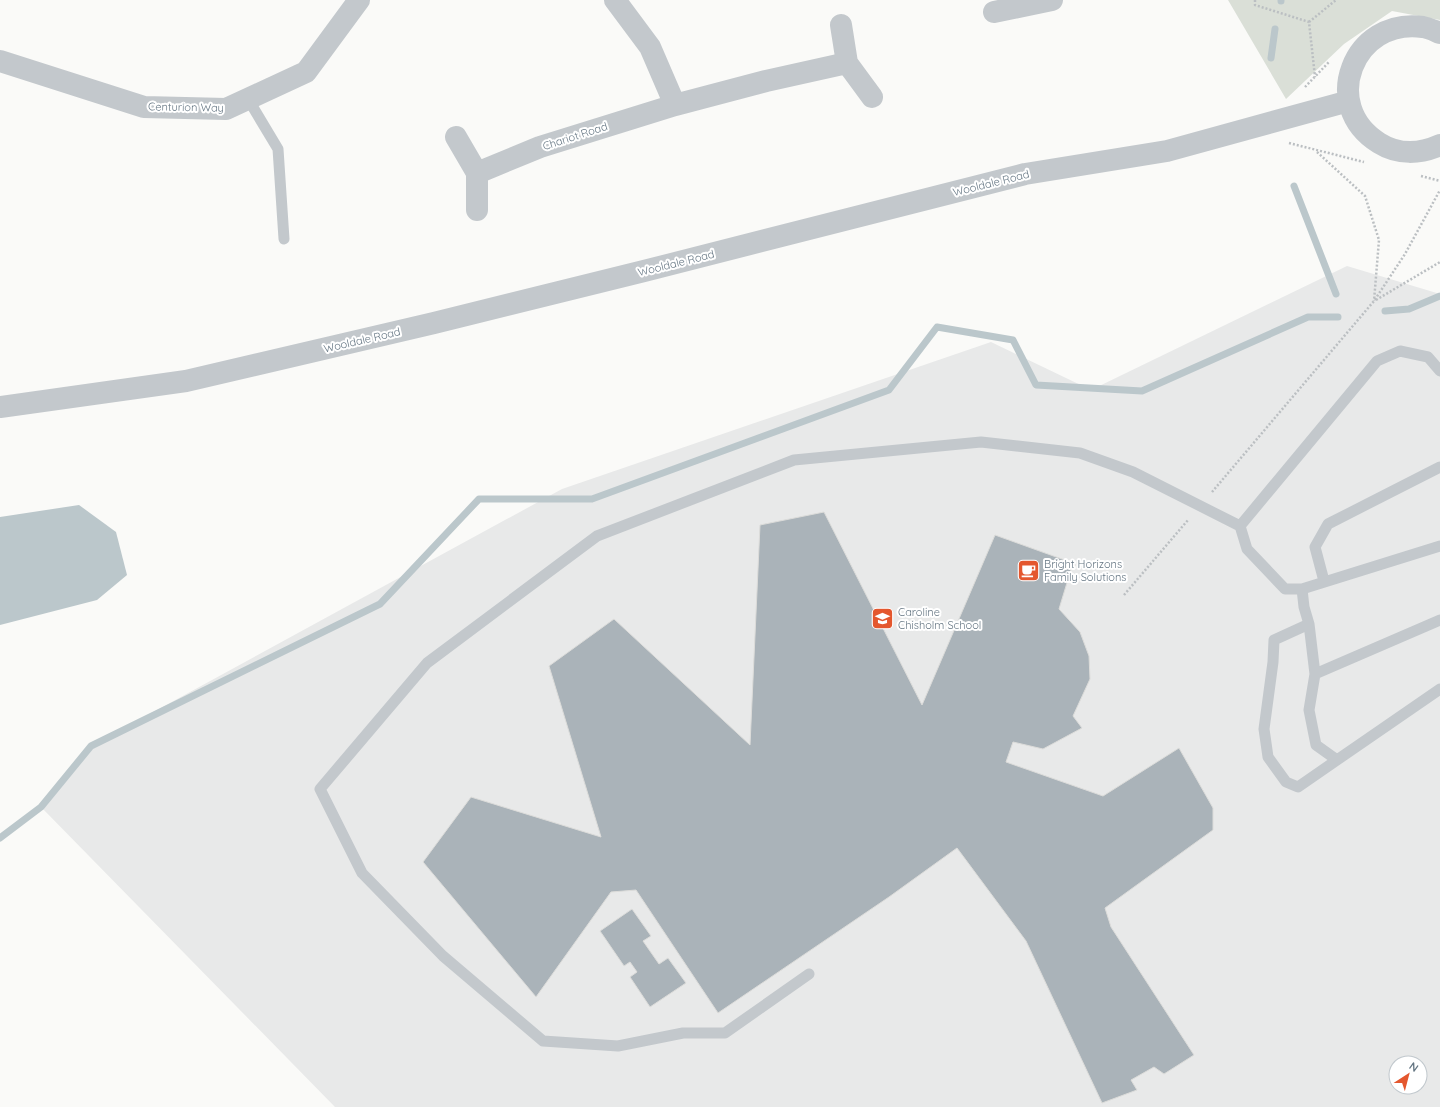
<svg xmlns="http://www.w3.org/2000/svg" width="1440" height="1107" viewBox="0 0 1440 1107" font-family="Quicksand,sans-serif">
<style>
.built{fill:#e8e9e9;fill-rule:evenodd}
.green{fill:#dadfd7}
.water{fill:#bbc7cb}
.lines{fill:none;stroke-linecap:round;stroke-linejoin:round}
.stream{stroke:#bbc7cb;stroke-width:7}
.building{fill:#aab3b9;stroke:#dcdcda}
.path{stroke:#bbbfc2;stroke-width:2.5;stroke-dasharray:2 2;stroke-linecap:butt}
.service{stroke:#c3c8cc;stroke-width:11}
.minor{stroke:#c3c8cc;stroke-width:22}
.tertiary{stroke:#c3c8cc;stroke-width:22}
.labels{text-anchor:middle;dominant-baseline:central;stroke-width:4;stroke-linejoin:round;paint-order:stroke}
.street-label{font-size:11px;fill:#657683;stroke:#fff}
.poi-label{font-size:11px;fill:#657683;stroke:#fff;text-anchor:start}
</style>
<rect width="100%" height="100%" fill="#fafaf8"/>
<path class="built" d="M1347,266L1440,294V1107H335L41,807L91,746L562,489L991,342L1091,390ZM1396,1063H1420V1087H1396Z"/>
<path class="green" d="M1228,0H1440V20L1392,11L1344,44L1286,99Z"/>
<path class="water" d="M79,505L116,532L127,575L97,600L0,625V517Z"/>
<g class="lines">
<path class="stream" d="M1281,1V0
M1271,58L1275,29
M1294,186L1336,294
M1385,311L1409,309L1440,296
M0,838L41,807L91,746L380,604L479,499H592L889,390L937,327L1013,340L1036,385L1142,391L1308,317H1338"/>
</g>
<path class="building" d="M824,512L922,705L995,535L1073,563L1059,609L1080,632L1089,656L1090,679L1073,716L1082,728L1043,749L1013,742L1006,762L1103,796L1179,748L1213,808V830L1105,908L1111,927L1194,1055L1164,1074L1154,1067L1131,1080L1137,1090L1102,1103L1026,941L957,848L889,897L718,1013L636,890L611,892L536,997L423,862L471,797L601,837L549,666L614,619L750,745L760,525Z
M632,909L651,936L643,941L659,964L668,958L686,983L650,1007L630,977L637,972L630,962L624,966L600,931Z"/>
<g class="lines">
<path class="path" d="M1255,0V5L1309,22L1315,77
M1309,22L1336,0
M1305,87L1329,62
M1289,143L1364,162
M1317,152L1365,196L1379,240L1374,301
M1421,176L1440,181
M1376,300L1440,262
M1212,492L1374,301L1405,254L1440,190
M1124,595L1188,520"/>
<path class="service" d="M248,99L278,149L284,239
M1440,371L1428,357L1400,351L1377,361L1240,526L1247,549L1285,589H1302L1440,546
M1324,581L1315,547L1328,524L1440,467
M1302,589L1304,607L1309,624L1315,674L1309,710L1316,745L1337,760L1440,689
M1309,624L1274,640L1273,662L1264,729L1268,757L1286,782L1298,787L1337,760
M1315,674L1440,620
M809,974L725,1033H683L618,1046L543,1041L443,956L362,873L320,789L427,663L597,536L794,460L981,442L1080,453L1133,472L1240,526"/>
<path class="minor" d="M615,0L650,47L675,105L766,81L847,63L872,97
M994,12L1052,0
M841,25L847,63
M0,61L144,107L226,109L306,72L359,0
M456,137L477,173
M477,210V173L540,147L675,105"/>
<path class="tertiary" d="M1440,33C1435,31 1429,28 1423,27C1353,17 1319,106 1379,143C1398,155 1420,154 1440,145
M0,407L186,381L434,323L644,271L1025,174L1167,151L1349,101"/>
</g>
<defs>
<symbol id="cafe-square" viewBox="-11 -11 22 22"><rect x="-9" y="-9" width="18" height="18" rx="4" fill="#e4572e" stroke="#fff"/><path d="M-5.5-4.5H6V0H3Q3 3.5 0 3.5H-2.5Q-5.5 3.5-5.5 0ZM3-3.2v2h1.7v-2ZM-6 4.5H4V6H-6Z" fill="#fff"/></symbol>
<symbol id="school-square" viewBox="-11 -11 22 22"><rect x="-9" y="-9" width="18" height="18" rx="4" fill="#e4572e" stroke="#fff"/><path d="M0-5L7-2L0 1L-7-2ZM-4 1L0 2.5L4 1V4Q0 6-4 4Z" fill="#fff"/></symbol>
</defs>
<g fill-rule="evenodd">
<use href="#cafe-square" x="1016" y="558" width="25" height="25"/>
<use href="#school-square" x="870" y="606" width="25" height="25"/>
</g>
<g class="labels">
<g class="street-label">
<text transform="translate(186 107) rotate(1)">Centurion Way</text>
<text transform="translate(575 136) rotate(-18)">Chariot Road</text>
<text transform="translate(991 183) rotate(-14)">Wooldale Road</text>
<text transform="translate(676 263) rotate(-14)">Wooldale Road</text>
<text transform="translate(362 340) rotate(-13)">Wooldale Road</text>
</g>
<g class="poi-label">
<text x="1044" y="564">Bright Horizons<tspan x="1044" dy="13">Family Solutions</tspan></text>
<text x="898" y="612">Caroline<tspan x="898" dy="13">Chisholm School</tspan></text>
</g>
</g>
<g transform="translate(1408 1075) rotate(36)"><circle r="19" fill="#ffffff" stroke="#c1c8cd"/>
<path d="M0-3L7 15L0 10L-7 15Z" fill="#e4572e"/>
<text y="-6" font-size="11" font-weight="bold" text-anchor="middle" fill="#657683">N</text>
</g>
</svg>
